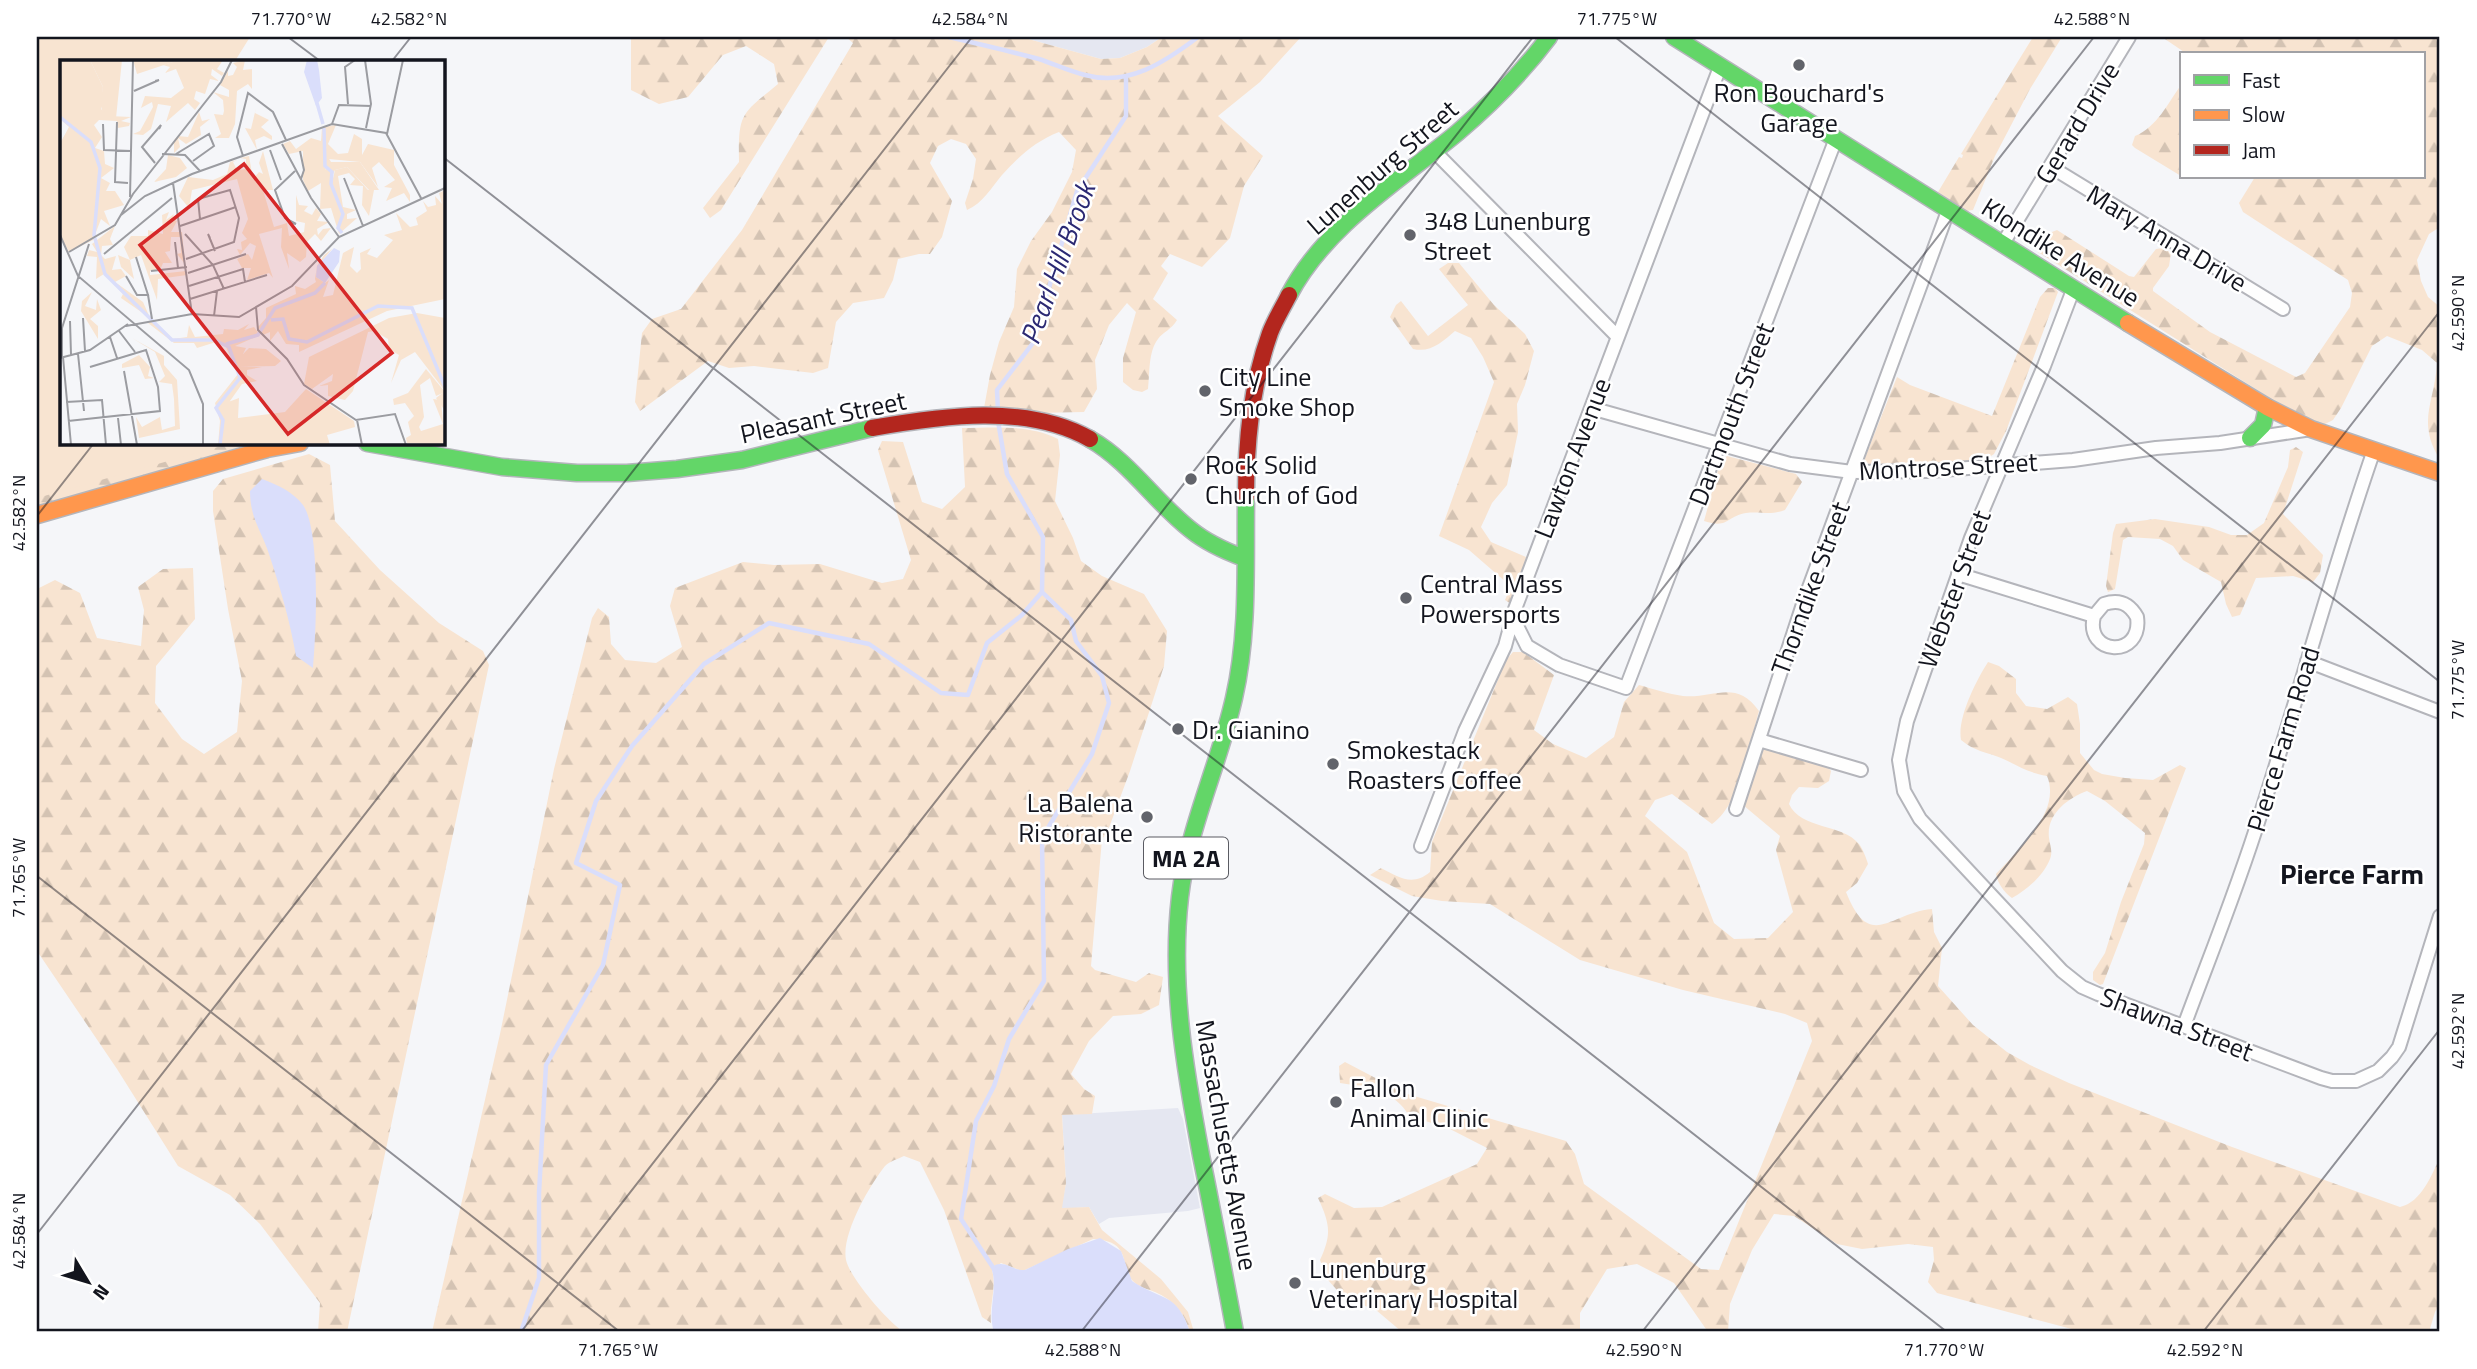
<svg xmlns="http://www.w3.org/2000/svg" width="2477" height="1369" viewBox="0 0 2477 1369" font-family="'Titillium Web',sans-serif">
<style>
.built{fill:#e5e7f1}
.forest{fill:url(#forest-firs)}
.park{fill:#f8e4d1}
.water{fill:#dadefb}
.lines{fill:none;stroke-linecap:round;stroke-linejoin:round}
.stream{stroke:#dadefb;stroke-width:4.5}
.street-casing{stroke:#b4b5bb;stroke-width:16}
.fast-casing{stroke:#b4b5bb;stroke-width:19}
.slow-casing{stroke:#b4b5bb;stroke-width:19}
.jam-casing{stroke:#b4b5bb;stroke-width:19}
.street{stroke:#fefefe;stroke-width:12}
.fast{stroke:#63d668;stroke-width:16}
.slow{stroke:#ff974d;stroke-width:16}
.jam{stroke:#b3261e;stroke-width:16}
.ticks{fill:none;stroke:#13151e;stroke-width:2;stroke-opacity:0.45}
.poi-dot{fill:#62646b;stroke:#fff;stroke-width:2.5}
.labels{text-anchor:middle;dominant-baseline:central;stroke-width:5;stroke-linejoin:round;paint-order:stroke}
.shield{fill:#fff;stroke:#5a5b62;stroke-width:2}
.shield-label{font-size:24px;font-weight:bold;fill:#13151e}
.poi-label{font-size:26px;fill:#13151e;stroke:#fff;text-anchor:start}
.street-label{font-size:26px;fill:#13151e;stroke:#fff}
.water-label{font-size:28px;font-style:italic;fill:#2b2973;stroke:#fff}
.neighbourhood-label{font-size:28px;font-weight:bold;fill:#13151e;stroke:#fff}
.inset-river{fill:none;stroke:#dadefb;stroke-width:3.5}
.inset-road{fill:none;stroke:#9b9ca1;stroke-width:2}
.view{fill:#d62828;fill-opacity:0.15;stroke:#d62828;stroke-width:3.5}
.inset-edge{fill:none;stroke:#13151e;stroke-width:3.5}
.neatline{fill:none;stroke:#13151e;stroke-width:2.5}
.ticks-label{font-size:18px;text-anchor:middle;fill:#13151e}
</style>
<defs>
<pattern id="forest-firs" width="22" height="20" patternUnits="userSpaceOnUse" patternTransform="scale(1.75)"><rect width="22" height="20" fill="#f8e4d1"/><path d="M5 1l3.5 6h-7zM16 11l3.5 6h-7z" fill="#d4c3b3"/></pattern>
</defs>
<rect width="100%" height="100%" fill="#f5f6f9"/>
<path class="built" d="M1021,37H1162L1147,47L1120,58L1101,59Z
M1178,1108L1183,1119L1200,1208L1188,1211L1109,1218L1099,1224L1089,1207L1061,1209L1066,1183L1062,1115Z"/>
<path class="forest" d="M631,37H829L721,210L710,218L703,208L739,162C738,112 742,114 778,84L774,64L746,46L723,55L688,97L659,104L631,90Z
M846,37H1021L1101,59L1120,58L1147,47L1162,37H1301L1260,82L1218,116L1263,156L1244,186L1230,238L1202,267L1170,254L1161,266L1168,273L1153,299L1177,320C1171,330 1163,332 1158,339C1148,352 1150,373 1148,389L1142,392L1133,390L1123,382V358L1136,312L1127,303L1109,325L1095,360L1097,389L1084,412L1036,413L1007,407L984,408L990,375L999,342L1014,307L1017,269L1031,241L1052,212L1072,172L1076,150L1059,132C1036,141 1019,156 1002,175C991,188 983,203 967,210L965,203L973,179L976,159L966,144L951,139L938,146L930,163L952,201L942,237L930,254H919L898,259L893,280L884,298L853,303L836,322L828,368L813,373L754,366L729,368L708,361L640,411L635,402L642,333L652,319L681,309L742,230L853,43Z
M2033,37H2062L2030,89L1995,156L1973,210L1966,211L1938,192L1959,157L1962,158L1963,155L1961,154Z
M2162,37H2440V227L2429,234L2417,260L2421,281L2428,297L2440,307V460C2416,421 2435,402 2437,363L2422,350L2387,336L2372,346L2341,408L2333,420L2323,425L2278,403L2038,252L2047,234L2057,230L2129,276L2134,277L2156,249L2163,248L2171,253L2169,266L2153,288V291L2210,332L2296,377L2305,373L2350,307L2352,293L2348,280L2243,212L2239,203L2255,177H2423V54H2187Z
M2181,85V176L2135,148L2132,145L2135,136C2157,127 2168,103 2181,85Z
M1448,263H1459L1494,305L1525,334L1534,351L1525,385L1517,404L1518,432L1507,485L1492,503L1481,527L1491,542L1526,557L1514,606L1505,600L1508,593L1507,583L1469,550L1439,536L1494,382L1483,357L1471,338L1455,331C1442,342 1431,353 1413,349L1390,317L1396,305L1401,301L1428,336L1468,305L1439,269Z
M2048,288H2055L2058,292L2006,431L1994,454L1982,462L1869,464L1864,460L1897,377L1910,385L1992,416L2040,297Z
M37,403L61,443H246L240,447L37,507Z
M962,428C994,428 1030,424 1058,439L1060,455L1055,501L1073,538L1081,561L1102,576L1144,594L1167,631L1164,666L1130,771L1107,833L1102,839L1091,966L1095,970L1136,982L1149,973L1163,977L1159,1005L1141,1014L1113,1016L1089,1041L1071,1074L1084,1089L1095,1096L1092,1114L1062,1115L1066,1183L1062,1208L1089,1207L1102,1230L1161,1279L1188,1312L1194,1332H1190C1184,1313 1174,1300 1155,1292C1148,1289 1141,1288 1135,1283C1117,1268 1135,1241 1093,1239L1025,1270H1019L1001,1263L992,1270C997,1288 989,1305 991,1323L982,1317L944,1210L920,1162L904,1156C898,1159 890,1161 885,1166C869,1186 841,1235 846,1260C850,1278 888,1322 904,1332H432L500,1034L554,769L592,618L598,608L609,617L611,644L625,660L656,663L682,647L670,606L675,588L743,562L774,565L820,564L882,583L903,579L911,560L878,450L882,441L903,442L922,502L942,509L965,487Z
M2296,447L2303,452L2283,514L2323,555L2320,573L2313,582L2293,576L2256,578L2240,615L2232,617L2226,604L2221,582L2183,560L2173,546L2160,539L2128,537L2123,540L2115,589L2108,592L2106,586L2113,533L2116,524L2155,519L2209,527L2231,535H2247L2264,523L2288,467L2290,450Z
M309,454L330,465L335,521L380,570L439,623L483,651L489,665L347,1332H318L320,1303L260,1224L230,1195L178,1166L117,1069L37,951V589L55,580L80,593L97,638L141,646L144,610L138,587L163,569L193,568L195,619L156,666L155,703L182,739L204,754L237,732L242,681L228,609L213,511V491L223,479Z
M1727,456L1796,474L1802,482L1785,510C1769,516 1761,511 1746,513C1725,517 1729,529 1704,521L1720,463Z
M1513,652H1523L1554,675L1534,730L1553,744L1586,758L1614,737L1624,702L1639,685C1654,689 1668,694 1683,696C1713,699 1736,678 1759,711C1749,744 1741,804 1712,824L1672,794L1655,800L1645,816L1687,852L1714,923L1734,939L1768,938L1793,912L1776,850L1780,836L1743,805L1760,752L1764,746L1825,764L1831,771L1829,781L1818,788L1799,787L1792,795L1789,804C1801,830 1842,823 1859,844C1863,849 1866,858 1868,864L1857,883L1846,892C1870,952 1889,913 1932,909L1934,932L1942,948L1938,986L1973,1025L2007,1052L2030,1065L2069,1083L2232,1147L2400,1207C2422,1202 2431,1175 2440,1158V1302L2435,1312L2429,1332H2083L1937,1293L1928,1282L1934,1260L1933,1247L1908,1244L1862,1249L1837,1244L1794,1216L1774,1214L1752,1250L1730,1304L1728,1332H1708L1674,1283L1637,1264L1607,1269L1580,1313V1332H1402L1376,1310L1344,1298L1328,1280L1320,1260C1332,1234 1330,1224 1318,1198L1325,1194L1354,1208L1382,1207L1477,1164L1487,1148L1448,1128L1409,1116C1396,1091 1366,1087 1340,1083L1339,1066L1345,1062L1404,1093L1566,1141L1575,1154L1584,1184L1701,1269L1719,1270L1812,1041L1807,1023L1785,1014L1683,990L1580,960L1490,904L1442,901L1412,896L1370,875L1381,868C1399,877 1412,887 1430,872L1432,842L1506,660Z
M1988,662L1999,666L2016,679V693L2026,706L2047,709L2068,697L2077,704L2080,724V753L2094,770L2102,774L2125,778L2153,780L2180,765L2186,768L2103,984L2100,985L2093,980V972L2105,953L2121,902L2144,844L2145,833L2105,801L2087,791C2068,798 2046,814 2049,838C2050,845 2053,852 2050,859C2044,875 2027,890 2012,898C2004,892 1998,884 1996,874C2018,850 2062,812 2047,776C2026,772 2019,766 2001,758C1984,751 1976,752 1961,740C1957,718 1976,681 1988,662Z"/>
<path class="park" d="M37,37H250L235,61H61V443H232L37,498Z"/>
<path class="water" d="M262,479C278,485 292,491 303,505C321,531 316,634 313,668L296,656C290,621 280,587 269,554C261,530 250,518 250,491Z
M1100,1238L1121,1251L1132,1281C1162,1301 1177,1292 1190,1332H994C987,1311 998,1291 992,1270L995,1265C1007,1261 1013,1271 1025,1270L1068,1249Z"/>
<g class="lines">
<path class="stream" d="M949,37C979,44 1009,51 1039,59C1054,64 1069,71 1085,75C1128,87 1165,62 1198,37
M998,412L997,390L1033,343L1077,191L1126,116V76
M996,1272L961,1219L976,1121L994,1086L1009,1039L1044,981L1042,838L1092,754L1109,703L1102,676L1076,641L1071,620L1042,592L1043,537L1007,474L998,421
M521,1332L539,1278V1193L546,1065L603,965L620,885L576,863L596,801L632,746L704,664L769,623L869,644L941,693L968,695L987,643L1022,615L1042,592"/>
<defs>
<path id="street" d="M1434,151L1618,337
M2051,167L2283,309
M2002,245L2129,37
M2073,290L2044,366L1971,538L1907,721L1899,760L1904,791L1920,819L2062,971L2082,987L2098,994L2321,1078L2332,1081H2356L2378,1071L2392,1057L2399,1047L2440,916
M1591,408L1790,464L1852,472L1929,471L2073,460L2156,448L2220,443L2311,429
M1958,574L2094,616C2084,656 2143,659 2137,617C2129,603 2119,599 2104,604L2094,616
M1513,618L1527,646L1559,665L1626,688L1835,141
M2307,661L2440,712
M1759,740L1861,770
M1736,809L1804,601L1948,211
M1421,846L1465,731L1505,646L1515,609L1720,67
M2184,1026C2210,956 2238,887 2260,816C2299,694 2332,571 2374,450"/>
<path id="fast" d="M1674,37L2128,323
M1289,295C1325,226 1399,181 1457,133C1491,104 1522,73 1549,37
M2250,438L2263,425L2267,407
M1090,439C1130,462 1155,502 1191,530C1207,543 1225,551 1244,558
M367,443L502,467L577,473H627L677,469L742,460L872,428
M1235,1332C1224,1273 1213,1214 1201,1155C1185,1070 1170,984 1180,897C1188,828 1219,765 1234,698C1249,633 1245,564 1246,497"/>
<path id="slow" d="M2128,323L2267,407L2311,429L2440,473
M37,515L267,449L300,443"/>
<path id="jam" d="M872,428C941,416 1027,403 1090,439
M1246,497C1246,441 1251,386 1270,333C1275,320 1283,307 1289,295"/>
</defs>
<use href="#street" class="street-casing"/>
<use href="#fast" class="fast-casing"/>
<use href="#slow" class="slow-casing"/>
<use href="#jam" class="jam-casing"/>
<use href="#street" class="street"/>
<use href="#fast" class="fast"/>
<use href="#slow" class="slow"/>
<use href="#jam" class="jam"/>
</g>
<path class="ticks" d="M288,37L320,61M1615,37L2440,682M392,61L411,37M443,157L1947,1332M37,516L94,443M37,876L620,1332M37,1234L972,37M521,1332L1533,37M1081,1332L2094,37M1642,1332L2440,311M2203,1332L2440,1029"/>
<g class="poi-dot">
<circle cx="1799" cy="65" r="7"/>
<circle cx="1410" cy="235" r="7"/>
<circle cx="1205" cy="391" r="7"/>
<circle cx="1191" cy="479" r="7"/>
<circle cx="1406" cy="598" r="7"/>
<circle cx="1178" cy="729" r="7"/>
<circle cx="1333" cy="764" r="7"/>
<circle cx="1147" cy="817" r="7"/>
<circle cx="1336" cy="1102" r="7"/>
<circle cx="1295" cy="1283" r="7"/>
</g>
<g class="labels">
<rect class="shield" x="1144" y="837.5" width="84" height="41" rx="5"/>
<g class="shield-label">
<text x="1186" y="858">MA 2A</text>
</g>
<g class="poi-label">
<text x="1799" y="92" text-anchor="middle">Ron Bouchard's<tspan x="1799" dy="30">Garage</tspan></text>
<text x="1424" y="220">348 Lunenburg<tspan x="1424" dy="30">Street</tspan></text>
<text x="1219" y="376">City Line<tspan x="1219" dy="30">Smoke Shop</tspan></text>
<text x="1205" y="464">Rock Solid<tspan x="1205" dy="30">Church of God</tspan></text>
<text x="1420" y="583">Central Mass<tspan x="1420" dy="30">Powersports</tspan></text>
<text x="1192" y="729">Dr. Gianino</text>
<text x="1347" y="749">Smokestack<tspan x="1347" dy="30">Roasters Coffee</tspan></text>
<text x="1133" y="802" text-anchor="end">La Balena<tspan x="1133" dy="30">Ristorante</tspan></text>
<text x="1350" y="1087">Fallon<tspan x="1350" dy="30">Animal Clinic</tspan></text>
<text x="1309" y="1268">Lunenburg<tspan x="1309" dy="30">Veterinary Hospital</tspan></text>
</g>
<g class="street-label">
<text transform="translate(2077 123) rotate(-59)">Gerard Drive</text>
<text transform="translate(1382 167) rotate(-41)">Lunenburg Street</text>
<text transform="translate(2167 238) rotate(31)">Mary Anna Drive</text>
<text transform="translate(2061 252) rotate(32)">Klondike Avenue</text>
<text transform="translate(1731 414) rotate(-69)">Dartmouth Street</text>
<text transform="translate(823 417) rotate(-12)">Pleasant Street</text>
<text transform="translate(1572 458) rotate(-69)">Lawton Avenue</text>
<text transform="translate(1948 466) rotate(-3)">Montrose Street</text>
<text transform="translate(1810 588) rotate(-70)">Thorndike Street</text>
<text transform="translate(1954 589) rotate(-70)">Webster Street</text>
<text transform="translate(2283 739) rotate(-73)">Pierce Farm Road</text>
<text transform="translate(2177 1024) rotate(21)">Shawna Street</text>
<text transform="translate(1227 1145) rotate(80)">Massachusetts Avenue</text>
</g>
<g class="water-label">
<text transform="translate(1057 263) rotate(-70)">Pearl Hill Brook</text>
</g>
<g class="neighbourhood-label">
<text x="2352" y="873">Pierce Farm</text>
</g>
</g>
<g transform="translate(60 60)">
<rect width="385" height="385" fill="#f5f6f9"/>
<path d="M30,0H62L56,58L44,57L40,43L43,27ZM73,0H119L77,14ZM366,309L385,332L376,336L370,318L360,325L364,357L359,367L361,371L383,364L373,339L381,340L385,385L347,383L346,378L351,375L348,362L354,356L345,343L334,345L333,339L348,333Z" fill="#f8e4d1"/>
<path d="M0,0H30L43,27L41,49L49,56L71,57L61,61L70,63L69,66L58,68L57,61L39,60L34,65L42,77L35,88L44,91L45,104L54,108L41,118L50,123L46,131H55L64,145L44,151L50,166L41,159L33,180L0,85L9,67L0,59ZM119,0H163L157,9L164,13L162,16L152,9L151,15L159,21L150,19L145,34L136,31L134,39L140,43L135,50L128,43L106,62L111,46L98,44L91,69L83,75L73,74L80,71L93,47L92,42L81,48L85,36L111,38L124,28L116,9L105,13L110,7L103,5ZM185,0L183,10L192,9V29L188,24L177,31L175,64L169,78H155L161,74L154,54L163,55L164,51L163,40L153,32L169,37V30L160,25L168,11V16L173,15L177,7L173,3ZM196,48L195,53L209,60L201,67L212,76V80L204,76L195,80L197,90L185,68L191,69ZM139,52L142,61L150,59L140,67L141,75L126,84L118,78L120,87L114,93V80L118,76L128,77ZM276,65L268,84L278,94L288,93L294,74L302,79V95L308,84L334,90V105L350,135V142L344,133L326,141L332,128L324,127L335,120L319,102L312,108L318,127L300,102L269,99L264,106L272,123L275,110L287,107L308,130H314L309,156L302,145L303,126L290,125L295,119L289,113L278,116L283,147L296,150L287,154V159L297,158L279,174L271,148L260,149L261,123L248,131L243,120V91L229,94L223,84L230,81L236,89L251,78L261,81L262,67ZM203,91L213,130H203L214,167L227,163L229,176L244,172L245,163L236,161V135L239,145L248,146L244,151L252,155L256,148L261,154L257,161L269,162L257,169L258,175L263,169L271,168L261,181L255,174L247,182L246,197L240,202L227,193L229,209L221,187L222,168L199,174L213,218L209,213L187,220L191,208H182L177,199L188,194L192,200L196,186L190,183L180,195L177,189L182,190L181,182L187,179L182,173L188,159L177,119L132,130L129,148L119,136L128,117L153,120L167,114L170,102L177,100L173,102L177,110L186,109V99L180,98L189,96L193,119L199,112L203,114L199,103ZM108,95L120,98L127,108L116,117L94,122L106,109ZM385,130V239L327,251L239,292V285L226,284L218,271L210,281V272L203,275L198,267L206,258V248L236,234L235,226L245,229L256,222L255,219L257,206L264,195L272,189L257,207L256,217L265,223L269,220L263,237L273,235L283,193L294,187L290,206L297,213L301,209L300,193L311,188L307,194L317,198L333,180L324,175L342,170L336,153L350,167L358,165L356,158L367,151L363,141L368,147L376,145L375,136L382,144L379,133ZM109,152L106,160L114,154L112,159L117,161L111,172H122L125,204L117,194L121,193L120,177H111L110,191L105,192L112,203H103L101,208L90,211V215L126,211L127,215L98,219L97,240L81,195L70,200L74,219L61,207L58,195L70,200L64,187L71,176H88V170L103,174L102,155ZM55,166L50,179L53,185L42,186L41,195L45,199L56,196L52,210L61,209L66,216L55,222L83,242L90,258L61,238L63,234L44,214L36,219L37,197L27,196L29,190L37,192L32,184ZM32,232L25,246L36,250L37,239L41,250L30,259L38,266V279L21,251L22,241ZM357,253L385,258V351L376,338L385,331L355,292L341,300L331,323L339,295L329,289L328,279L314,271L308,272L293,331L285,340L268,336V325L259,326L272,321L273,314L252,329L244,324L249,297L329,258ZM94,261L113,279L127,277L129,265L135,277L163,274L164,269L178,270L189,264L184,270L194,267L200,275L175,286L186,288L183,294L189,288L206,289L221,301L215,306L180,307H202L187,310V315L197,321L182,324L170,341L165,385H158L160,361L155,343L178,314L166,287L156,282L137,288L134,283H114L88,263ZM72,278L104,296V305L117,320L120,369L79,378L76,357L82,367L100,357L102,370L115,366L114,339L112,324L99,322L105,316L95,292ZM79,295L90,307L88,316L94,318L85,319L79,305L62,308V304Z" fill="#f8e4d1"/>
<path d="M265,92L271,102H300L319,130H309L287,107L275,110L269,122L262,97Z" fill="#f8e4d1"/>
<path d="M10,66L31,82L40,108L35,179L9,192L0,175V83ZM246,329L294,361L295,367L267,375L270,385H163L165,358L160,345L179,338L178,358L225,352Z" fill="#f8e4d1"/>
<path d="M247,0H257L259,10L262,38L256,46L244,12ZM274,188L280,191L279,202L265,223L256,217L257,206Z" fill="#dadefb"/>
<path class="inset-river" d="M257,43L263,64M0,57L31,82L40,108L34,175L45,214L112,280H154L169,287L180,318L156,348L163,360L160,385M264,68L265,106L272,112L271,124L283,154L278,168L282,173M211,260L223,259L229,279L247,282L318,246L352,248L385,327M166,284L198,275L215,248L255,233L265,223"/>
<path class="inset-road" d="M305,0L311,44L306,68M74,31L99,20L95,21M288,44L285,7L295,0M57,62L55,122L68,123M43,64L44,90L71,91M272,64L279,45L311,46M327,74L343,0M222,84L251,138L279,177M210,90L221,120M240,91L244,110L241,119M102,94L125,95L140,111M116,94L149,74L154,86L133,101M183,96L177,77L188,33L213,52L226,80M95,103L82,87L101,65L99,69M284,118L303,166M113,123L132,254M70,137L73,0M61,155L85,136L132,114L272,64L326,73L361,138M231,163L236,164L225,158L215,130L235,111M120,166L176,147M125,174L153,205L164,229M0,175L18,216L129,310L143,344V385M150,178L148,174L155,191M115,182L118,208M9,192L55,165L73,134L161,22L172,0M44,194L112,138M126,199L174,182L179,158L170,130L138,139L140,159M91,211L127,207M128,213L186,194M66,216L77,235H88L76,197M129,226L183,209L185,222M88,235L92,259M130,239L207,215M196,247L198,270L227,299L244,325L296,360L335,354L346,385M154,256L157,231M23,258L25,291M10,261L11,295M66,266L132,254L179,257L232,226L279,177L385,128M59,271L75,292M50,277L57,298M18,294L24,351M3,297L11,385M0,298L30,290L68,264M2,298V268L29,184M64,311L77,385M6,342L42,340L46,385M58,358L61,385M297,360L302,385M8,361L100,351L98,327L86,290L30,307"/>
<path class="view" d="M184,104L332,293L228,374L80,185Z"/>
<rect width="385" height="385" class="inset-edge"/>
</g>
<rect width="2477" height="1369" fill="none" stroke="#ffffff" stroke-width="77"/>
<rect x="2180" y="52" width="245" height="126" fill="#ffffff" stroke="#a1a1a5" stroke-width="2"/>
<rect x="2194" y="75" width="35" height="10" fill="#63d668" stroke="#a1a1a5" stroke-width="2"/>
<text x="2242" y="88" font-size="21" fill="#13151e">Fast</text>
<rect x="2194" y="110" width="35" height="10" fill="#ff974d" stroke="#a1a1a5" stroke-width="2"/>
<text x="2242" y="122" font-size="21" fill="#13151e">Slow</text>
<rect x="2194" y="145" width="35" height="10" fill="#b3261e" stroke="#a1a1a5" stroke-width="2"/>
<text x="2242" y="158" font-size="21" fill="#13151e">Jam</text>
<g transform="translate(88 1282) rotate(128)" stroke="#ffffff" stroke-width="5" paint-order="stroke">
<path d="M0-5L12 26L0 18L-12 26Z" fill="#13151e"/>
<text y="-10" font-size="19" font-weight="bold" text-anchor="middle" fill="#13151e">N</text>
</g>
<rect x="38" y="38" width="2400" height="1292" class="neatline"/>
<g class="ticks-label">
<text x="291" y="25">71.770°W</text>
<text x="409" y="25">42.582°N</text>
<text x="970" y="25">42.584°N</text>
<text x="1617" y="25">71.775°W</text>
<text x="2092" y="25">42.588°N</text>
<text transform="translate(2458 313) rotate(-90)" y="6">42.590°N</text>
<text transform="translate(19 513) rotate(-90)" y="6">42.582°N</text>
<text transform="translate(2458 680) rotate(-90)" y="6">71.775°W</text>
<text transform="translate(19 878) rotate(-90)" y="6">71.765°W</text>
<text transform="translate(2458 1031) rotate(-90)" y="6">42.592°N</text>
<text transform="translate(19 1231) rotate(-90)" y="6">42.584°N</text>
<text x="618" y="1356">71.765°W</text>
<text x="1083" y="1356">42.588°N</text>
<text x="1644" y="1356">42.590°N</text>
<text x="1944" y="1356">71.770°W</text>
<text x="2205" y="1356">42.592°N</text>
</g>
</svg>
